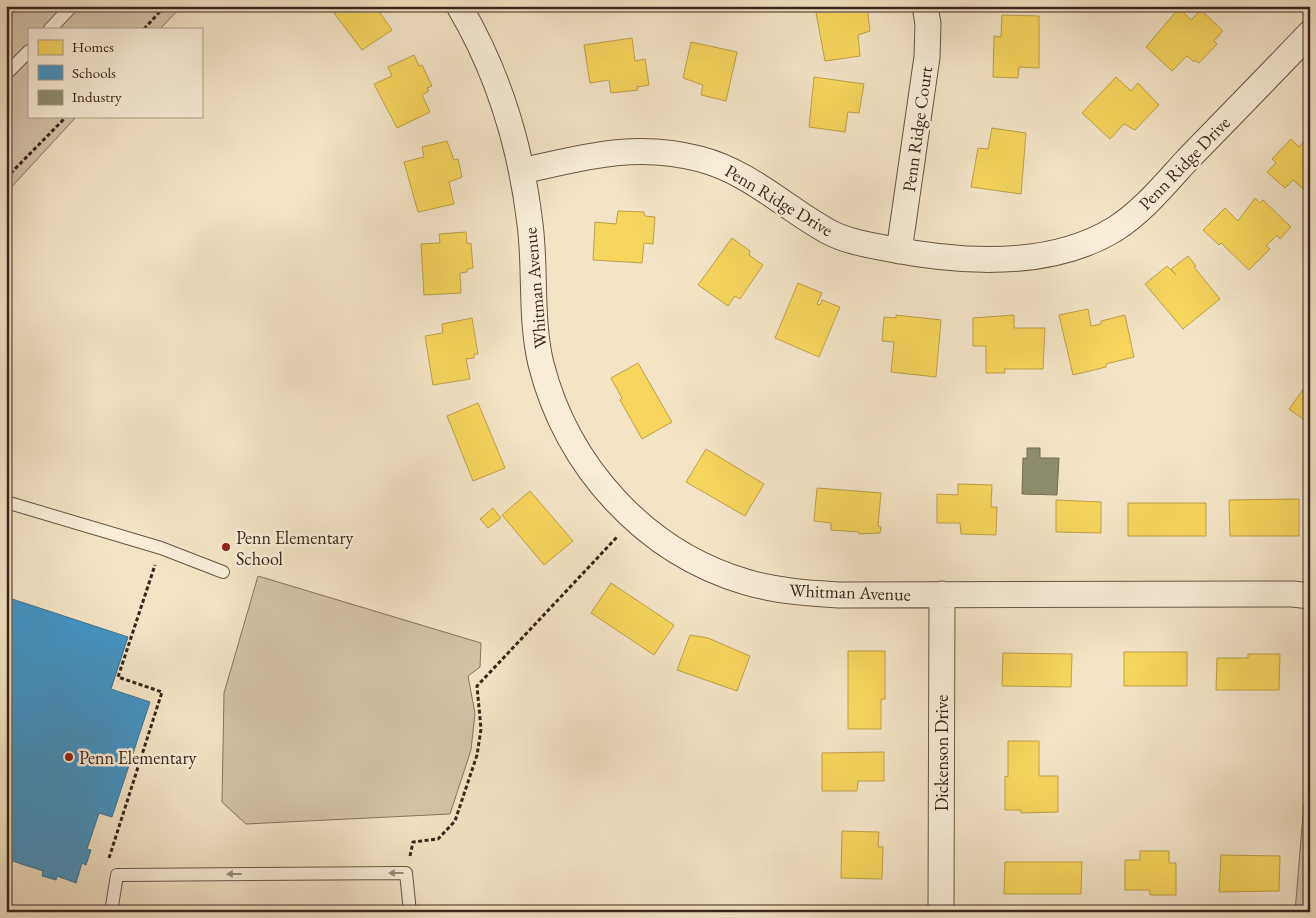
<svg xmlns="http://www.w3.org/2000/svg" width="1316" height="918" viewBox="0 0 1316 918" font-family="'EB Garamond',serif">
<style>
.green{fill:#d3c4a8;stroke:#867462}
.homes{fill:#f6d55c;stroke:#bda049}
.schools{fill:#4393c3;stroke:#407291}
.industry{fill:#8c8c6e;stroke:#736d55}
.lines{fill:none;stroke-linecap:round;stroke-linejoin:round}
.lane-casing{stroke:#675546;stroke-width:14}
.street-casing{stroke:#675546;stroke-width:27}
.path{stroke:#39251c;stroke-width:3;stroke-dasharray:4 2.5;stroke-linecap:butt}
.lane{stroke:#f7edd9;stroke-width:12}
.street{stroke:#f7edd9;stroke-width:25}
.oneway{fill:#98897a}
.poi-dot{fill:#8f2418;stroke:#f7edd9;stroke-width:2}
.labels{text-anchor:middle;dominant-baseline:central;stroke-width:5;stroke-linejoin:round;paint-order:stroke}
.street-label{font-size:18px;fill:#39251c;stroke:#f7edd9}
.poi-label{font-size:18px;fill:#39251c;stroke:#f7edd9;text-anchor:start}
</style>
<rect width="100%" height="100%" fill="#f2e4c5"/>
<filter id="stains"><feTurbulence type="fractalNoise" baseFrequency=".004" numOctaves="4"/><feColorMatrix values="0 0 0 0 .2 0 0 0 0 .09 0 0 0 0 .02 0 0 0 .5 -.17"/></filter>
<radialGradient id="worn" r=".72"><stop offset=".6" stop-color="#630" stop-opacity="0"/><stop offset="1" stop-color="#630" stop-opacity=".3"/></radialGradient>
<path class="green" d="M6,6H182L160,29H29V116H77L6,193Z
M258,576L481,643L480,667L468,676L475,713L471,750L450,814L246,824L222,802L224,693Z
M1310,799V912H1295L1304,802Z"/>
<path class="homes" d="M343,6H387V9L380,13L392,30L362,50L334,13Z
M831,6H867L870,31L858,35L860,56L825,61L816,13L832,10Z
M1179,8L1191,20L1201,10L1223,31L1214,41L1217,44L1199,63L1195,60L1194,62L1187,56L1172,71L1146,47Z
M1002,15L1039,16V68L1019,67L1018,78L993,77L994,36L1001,37Z
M632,38L635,61L645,59L649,85L637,87L638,90L611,93L609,80L590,83L584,45Z
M691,42L737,52L726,101L701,95L703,85L683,78Z
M414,55L419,66L422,65L432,86L427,88L429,91L422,95L430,112L397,128L374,84L392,76L388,67Z
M814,77L864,84L859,113L848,112L845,132L809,127Z
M1116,77L1131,91L1138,83L1159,105L1135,130L1124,124L1110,139L1082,113Z
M992,128L1026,133L1021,194L971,187L978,148L988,149Z
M1310,135V195L1293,180L1285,188L1267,172L1276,163L1272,159L1291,139L1299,147Z
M447,141L454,160L458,159L462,177L449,182L454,204L418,212L404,162L424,157L422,147Z
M1255,198L1260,203L1263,200L1291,227L1280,239L1277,235L1266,246L1270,249L1249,270L1221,243L1219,245L1203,230L1225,208L1238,221Z
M618,211L644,212L645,216L655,217L653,244L644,243L642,263L593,260L595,222L616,224Z
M466,232L467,244L471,243L473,268L467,269V272L460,273L461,293L424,295L421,244L440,243L439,234Z
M732,238L750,251L749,255L763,265L740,299L735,296L728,306L698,285Z
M1188,256L1196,266L1194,267L1220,299L1183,329L1145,284L1167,266L1176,275L1171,269Z
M798,283L822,293L817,304L820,305L822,300L840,307L819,357L775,338Z
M1088,309L1091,326L1101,324V321L1125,315L1134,357L1106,364V367L1073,375L1059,315Z
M896,315L941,320L936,377L891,372L894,342L882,341L884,317L896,318Z
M1014,315V328H1045L1043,369H1004L1005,373H986V346H973V318Z
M472,318L478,354H474V358L466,359L470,379L433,385L425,336L443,333L442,324Z
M638,363L672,422L642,439L620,400L622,398L611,378Z
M1310,380V424L1289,409Z
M478,403L505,468L473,481L447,416Z
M706,449L764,484L745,516L686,482Z
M958,484L992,485L991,507H997L996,535L961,534L960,523H937V494L958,495Z
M817,488L881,493L878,526L881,527L880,533L859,534V532L831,530V523L814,521Z
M530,491L573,541L544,565L502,515Z
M1299,499V536H1230L1229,500Z
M1056,500L1101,502V533L1056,532Z
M1128,503H1206V536H1128Z
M493,508L501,518L488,528L480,519Z
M611,583L674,625L654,655L591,613Z
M690,635L708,638L750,656L737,691L677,670Z
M848,651H885V699H881V729H848Z
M1124,652H1187V686H1124Z
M1003,653L1072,654L1071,687L1002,686Z
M1248,654H1280L1279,690H1216L1217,658H1248Z
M1008,741H1039V776H1058V812L1021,813V810H1005V776L1008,777Z
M884,752V781H858L857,791H822V753Z
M842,831L879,832L878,847H883L882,879L841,878Z
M1140,851H1169V863H1176V895H1150V890H1125V860H1140Z
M1221,855L1280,856L1279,891L1219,892Z
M1005,862H1082L1081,894H1004Z"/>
<path class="schools" d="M6,597L128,637L111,689L150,702L112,817L99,813L87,849L91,850L86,865L82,863L76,883L57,876L56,880L42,876L43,871L6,859Z"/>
<path class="industry" d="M1027,448H1040V458H1059L1057,495L1022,494L1023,458H1027Z"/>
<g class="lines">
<defs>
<path id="lane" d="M50,29L72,6
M6,74L29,51
M6,502L161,548L223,572
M111,912L117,875L406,873L410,912"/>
<path id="street" d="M459,6C498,72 521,148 530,224C536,270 530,318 541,364C567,466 644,552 746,582C776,591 807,593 839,595L1293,594L1310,596
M522,171C585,157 635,142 700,159C750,172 785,208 829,232C848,242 870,245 890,249C962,263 1050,269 1115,229C1143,211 1165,184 1187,160C1228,118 1269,76 1310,33
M899,251L927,57L928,24L925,6
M941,912L942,594"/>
</defs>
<use href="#lane" class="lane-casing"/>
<use href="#street" class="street-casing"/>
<path class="path" d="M144,29L165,6
M6,178L67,116
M410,856L413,842L438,839L455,821L477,755L481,729L477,686L618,536
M109,858L162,692L118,677L155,565"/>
<use href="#lane" class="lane"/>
<use href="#street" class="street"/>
</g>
<defs><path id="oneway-solid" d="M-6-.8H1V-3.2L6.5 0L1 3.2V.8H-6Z" transform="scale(1.25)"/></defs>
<g class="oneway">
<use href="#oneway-solid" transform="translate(396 873) rotate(180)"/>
<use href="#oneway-solid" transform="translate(234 874) rotate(180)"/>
</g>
<g class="poi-dot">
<circle cx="226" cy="547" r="5"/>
<circle cx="69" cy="757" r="5"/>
</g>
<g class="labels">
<g class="street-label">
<text transform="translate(917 129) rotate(-82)">Penn Ridge Court</text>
<text transform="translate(1184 163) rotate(-46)">Penn Ridge Drive</text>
<text transform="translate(779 200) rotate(31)">Penn Ridge Drive</text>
<text transform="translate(535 288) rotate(-95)">Whitman Avenue</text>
<text transform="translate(850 592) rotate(2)">Whitman Avenue</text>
<text transform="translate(941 753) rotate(-90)">Dickenson Drive</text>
</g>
<g class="poi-label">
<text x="236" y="537">Penn Elementary<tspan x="236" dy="21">School</tspan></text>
<text x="79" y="757">Penn Elementary</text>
</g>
</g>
<rect width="1316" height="918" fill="none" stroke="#f2e4c5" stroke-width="25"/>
<rect x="8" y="8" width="1301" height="903" fill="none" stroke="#39251c" stroke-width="2.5"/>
<rect x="12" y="12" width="1291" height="893" fill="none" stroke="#39251c"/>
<rect x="28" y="28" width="175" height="90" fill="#f7edd9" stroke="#ab9d8d"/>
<rect x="38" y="40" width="25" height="15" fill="#f6d55c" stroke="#ab9d8d"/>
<text x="72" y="52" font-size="15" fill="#39251c">Homes</text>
<rect x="38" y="65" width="25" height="15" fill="#4393c3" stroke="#ab9d8d"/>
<text x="72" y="78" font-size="15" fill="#39251c">Schools</text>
<rect x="38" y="90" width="25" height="15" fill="#8c8c6e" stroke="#ab9d8d"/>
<text x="72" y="102" font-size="15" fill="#39251c">Industry</text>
<rect width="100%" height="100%" filter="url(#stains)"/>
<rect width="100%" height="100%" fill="url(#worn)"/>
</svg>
